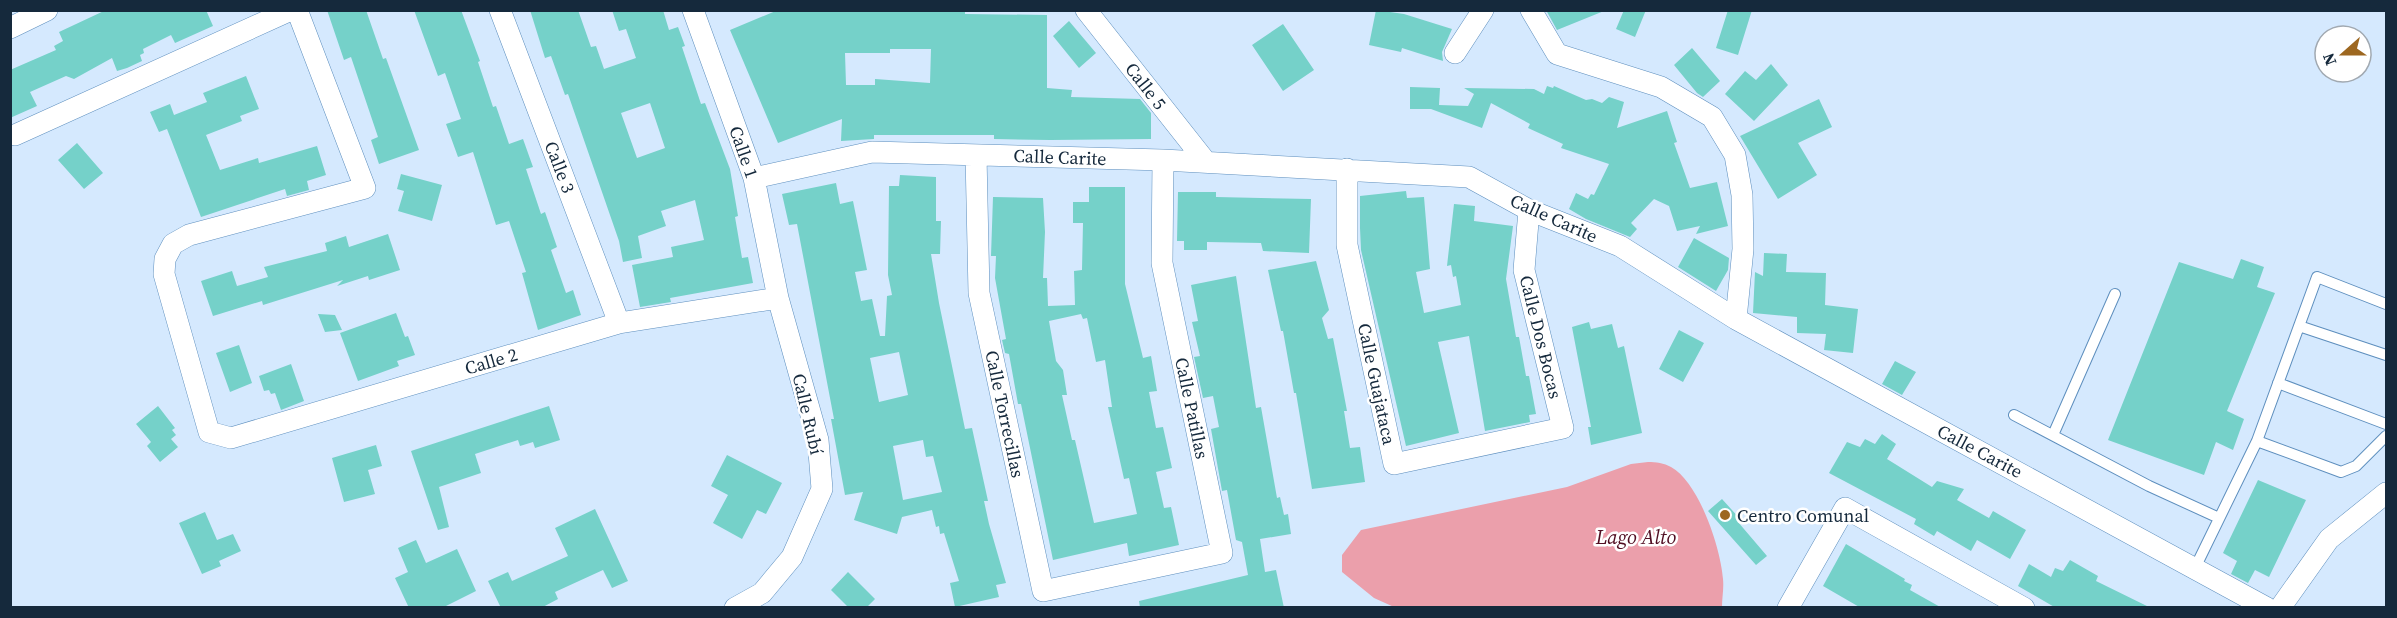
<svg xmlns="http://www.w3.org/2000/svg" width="2397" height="618" viewBox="0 0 2397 618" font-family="'Source Serif 4',serif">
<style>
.water{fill:#eb9fab}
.building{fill:#75d1c9;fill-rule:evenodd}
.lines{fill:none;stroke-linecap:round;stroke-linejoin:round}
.service-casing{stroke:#5e8fbe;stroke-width:12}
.minor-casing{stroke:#5e8fbe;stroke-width:22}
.service{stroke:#fff;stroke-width:10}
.minor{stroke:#fff;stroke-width:21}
.poi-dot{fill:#9d6720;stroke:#fff;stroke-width:2}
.labels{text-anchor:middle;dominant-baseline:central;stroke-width:5;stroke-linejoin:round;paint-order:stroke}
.street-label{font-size:18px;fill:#15293c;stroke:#fff}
.poi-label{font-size:18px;fill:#15293c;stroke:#fff;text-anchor:start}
.water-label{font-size:20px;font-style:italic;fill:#500d21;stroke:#fff}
</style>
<rect width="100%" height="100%" fill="#d5e9fe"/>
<path class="water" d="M1648,462C1656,462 1664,463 1671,467C1699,482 1721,549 1723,579C1724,588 1722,598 1722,607H1394L1374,598L1342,572V555L1361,530L1567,487L1631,464Z"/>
<path class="building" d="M106,10H206L213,26L175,43L171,35L143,49L144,53L140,55L142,61L127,68L117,71L112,58L74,79L66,76L30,92L37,106L10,118V70L56,50L54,46L63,41L59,32Z
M327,10H366L383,59L386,58L419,150L379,164L371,140L378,137L351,57L344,60Z
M414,10H461L480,61L478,62L493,107L496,106L509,144L523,139L533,167L526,169L541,214L545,212L557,247L551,250L566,293L573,290L581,315L538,330L522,273L526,272L509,221L496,225L473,152L458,157L446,124L461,119L445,73L438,76Z
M530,10H578L591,47L596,46L604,69L636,58L626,29L619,31L612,10H663L669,30L678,27L685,46L682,47L701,104L705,103L730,169L738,216L735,217L742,258L748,257L753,283L670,298L671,302L640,307L632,265L673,257L671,247L704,240L695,200L661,211L666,226L638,236L642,258L623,262L619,241L568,94L565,95L551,56L545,58ZM650,103L665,148L637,158L621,113Z
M778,10H965V14L1047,15V88L1072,90L1071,97L1140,99L1151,113V139L1050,140L994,139V135H874V139L841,141L842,119L778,143L730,30ZM890,49H931L930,83L875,79V85H846L845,53H890Z
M1376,10L1404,14L1452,29L1442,52L1443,61L1402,48L1401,52L1369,45Z
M1546,10H1604V11L1557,30Z
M1624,10H1646L1635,37L1616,29Z
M1728,10H1752L1738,55L1716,48Z
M1069,21L1096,53L1079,68L1053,36Z
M1283,24L1314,70L1283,91L1252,45Z
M1692,48L1720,81L1703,97L1697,93L1674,65Z
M1771,64L1788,85L1754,121L1725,94L1745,71L1756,80Z
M246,76L259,109L240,116L242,121L206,135L220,170L258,158L259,163L317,146L326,175L307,181L309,190L287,196L285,189L201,217L167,129L159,132L150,112L170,104L174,115L207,102L203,93Z
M1547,86L1553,88L1554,86L1586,100L1592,99L1602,103L1609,97L1624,102L1617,128L1667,111L1677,142L1674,143L1690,188L1717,182L1728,226L1696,234L1700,226L1677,231L1669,206L1654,199L1631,223L1637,229L1630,237L1586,219L1569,209L1576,193L1588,199L1591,194L1594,195L1609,164L1561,148L1563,144L1528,128L1530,124L1491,103L1482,128L1431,109H1410V87L1440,88L1439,105L1468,106L1474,94L1464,88L1534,89L1544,94Z
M1819,99L1832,127L1798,143L1817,175L1778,199L1740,136Z
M77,143L103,173L84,189L58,160Z
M401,174L442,185L432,221L398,211L404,191L397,189Z
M900,175L936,177V221H941L940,254H931L939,303L965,429L972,428L988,501H984L989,524L1006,583L996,585L999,597L955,607L950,583L959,581L944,533L940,534L939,526L936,527L932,510L902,517L897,534L854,520L863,492L845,495L831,419H834L797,224L789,225L782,194L836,183L840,204L853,201L867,270L855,272L861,301L872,299L880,336H885L887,296L892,295L888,275L889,186H899ZM899,352L908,395L879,402L870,358ZM923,440L926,457L933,456L942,492L903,500L893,446Z
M1089,187H1125V284L1143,358L1151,356L1157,391L1149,392L1156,428L1163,427L1172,468L1156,472L1164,508L1171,507L1179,545L1129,556L1127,543L1053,560L1021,404H1018L1009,354L1005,353L1002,340L1006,339L995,278L996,256H991L993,197L1043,198L1045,232L1043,278H1047L1048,306L1075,305L1074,271L1082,270L1083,223H1073V202H1089ZM1081,314L1083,319L1087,318L1096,362L1105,360L1112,407H1108L1124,479L1129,478L1137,514L1094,523L1075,440H1072L1062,395H1067L1063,370L1056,361L1049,321Z
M1406,191L1407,198L1424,197L1430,269L1416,272L1424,313L1461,305L1456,276L1453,277L1451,265L1447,266L1454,204L1475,206L1474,221L1513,226L1506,279L1516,337H1519L1526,376H1529L1536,414L1529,415L1530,422L1485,431L1469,336L1438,342L1459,433L1406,446L1361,250L1360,228V196Z
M1178,192H1216V197L1311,199L1309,253L1263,251L1261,243L1207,242V250H1184V241H1177Z
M388,234L400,270L369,280L368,276L337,286L343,280L263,305L262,301L213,316L201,281L232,271L237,286L268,277L264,267L327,251L325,243L346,236L349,247Z
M1694,238L1729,258L1728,270L1716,291L1678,267Z
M1764,253L1787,254L1786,272L1826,273L1825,305L1858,309L1853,353L1824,350L1826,334L1797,333V317L1753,313L1755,272L1763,276Z
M2241,259L2264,267L2257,287L2275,293L2227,411L2244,419L2233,450L2216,442L2204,475L2108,440L2179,262L2233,279Z
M1316,261L1329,310L1322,318L1328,339L1333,338L1340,374L1347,411H1344L1350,448L1360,447L1365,482L1312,489L1296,393H1294L1283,331H1281L1268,270Z
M1236,276L1256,408L1261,407L1277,498L1280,497L1284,515L1288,514L1291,534L1260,539L1265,572L1276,570L1284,608H1140L1139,601L1248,575L1242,542L1236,540L1227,490L1222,491L1211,429L1219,427L1213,396L1203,398L1194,357L1200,356L1192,322L1198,321L1191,285Z
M396,313L405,337L408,336L415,355L397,361L399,366L358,381L340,333Z
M318,314L335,315L342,330L325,332Z
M1589,322L1591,329L1612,324L1618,348L1624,346L1642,433L1591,445L1588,427H1591L1572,327Z
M1679,330L1704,343L1683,382L1659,369Z
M239,345L252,383L230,392L216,353Z
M1895,361L1916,372L1902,395L1882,384Z
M291,364L304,401L281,410L275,393L271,394L269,390L264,391L259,376Z
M158,406L175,428L172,430L176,435L171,439L178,447L160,462L147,446L151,442L136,424Z
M549,406L560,440L535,448L533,442L520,446L518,440L475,454L481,473L439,487L449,527L438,530L411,451Z
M1882,434L1896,444L1887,459L1932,487L1937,481L1964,489L1957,500L1989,518L1993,511L2026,530L2010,559L1977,540L1971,551L1937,531L1934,536L1914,524L1916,519L1829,473L1847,442L1860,447L1865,439L1875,444Z
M376,445L382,466L368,470L375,494L344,502L332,458Z
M727,455L782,483L766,514L757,510L742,539L713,523L728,495L711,486Z
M2258,480L2306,500L2269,577L2255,570L2248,583L2231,574L2237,561L2223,553Z
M1722,499L1741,520L1738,522L1767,556L1756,565L1708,511Z
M595,509L628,581L612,588L603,570L555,592L558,599L541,608H501L488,581L508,572L512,581L568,556L555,528Z
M205,512L217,540L233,534L241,551L219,561L221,566L202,574L179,523Z
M416,540L426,563L457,549L476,591L442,608H409L395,578L408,572L398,548Z
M1846,544L1905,579L1904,581L1912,585L1910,590L1942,608H1861L1823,586Z
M2070,560L2098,576L2096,581L2151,608H2056L2018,586L2029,564L2051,577L2055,568L2063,571Z
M848,572L875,599L866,608H849L831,590Z"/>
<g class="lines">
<defs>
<path id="service" d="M2299,326L2386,355
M2278,383L2386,424
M2014,415L2149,486L2219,518
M2053,435L2115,294
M2257,441L2341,472L2356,466L2386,436
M2195,568L2257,441L2317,277L2386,304"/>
<path id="minor" d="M297,10L365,188L189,235L173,244L165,259L164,274L209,432L231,438L619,323L778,298
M500,10L619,323
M693,10L754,178L778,298L818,440L822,489L792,557L762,593L735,608
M1086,10L1206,162
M1531,10L1557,54L1661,87L1712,117L1735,155L1742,195L1743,249L1736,319
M10,28L47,10
M1455,53L1483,10
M15,135L291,10
M976,155L979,293L1043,591L1222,553L1162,263L1163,160
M1347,169V245L1394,464L1563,428L1524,270L1529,210
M754,178L872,152L1163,160L1469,177L1529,210L1620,246L1736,319L2267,608
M1788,608L1845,508L2024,608
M2280,608L2329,539L2386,493"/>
</defs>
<use href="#service" class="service-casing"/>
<use href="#minor" class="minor-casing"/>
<use href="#service" class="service"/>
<use href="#minor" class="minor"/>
</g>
<circle class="poi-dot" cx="1725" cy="515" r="6"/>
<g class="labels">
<g class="street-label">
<text transform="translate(1146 86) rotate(52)">Calle 5</text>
<text transform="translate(744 152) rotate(71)">Calle 1</text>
<text transform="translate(1060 157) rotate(2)">Calle Carite</text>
<text transform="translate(560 167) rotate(69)">Calle 3</text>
<text transform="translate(1554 218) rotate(24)">Calle Carite</text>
<text transform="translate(1541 337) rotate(76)">Calle Dos Bocas</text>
<text transform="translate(491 361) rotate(-16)">Calle 2</text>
<text transform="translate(1377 384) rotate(78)">Calle Guajataca</text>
<text transform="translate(1192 408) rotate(78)">Calle Patillas</text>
<text transform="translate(808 414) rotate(77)">Calle Rubí</text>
<text transform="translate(1005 414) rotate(78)">Calle Torrecillas</text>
<text transform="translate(1980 451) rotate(28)">Calle Carite</text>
</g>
<g class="poi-label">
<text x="1737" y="515">Centro Comunal</text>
</g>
<g class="water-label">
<text x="1636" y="537">Lago Alto</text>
</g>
</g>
<rect width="2397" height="618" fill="none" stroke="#15293c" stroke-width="24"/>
<g transform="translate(2343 54) rotate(249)"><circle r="28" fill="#ffffff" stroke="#a1a9b1" stroke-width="1.5"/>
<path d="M0-4.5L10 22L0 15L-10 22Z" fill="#9d6720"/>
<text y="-9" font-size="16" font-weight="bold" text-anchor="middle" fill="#15293c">N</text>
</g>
</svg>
